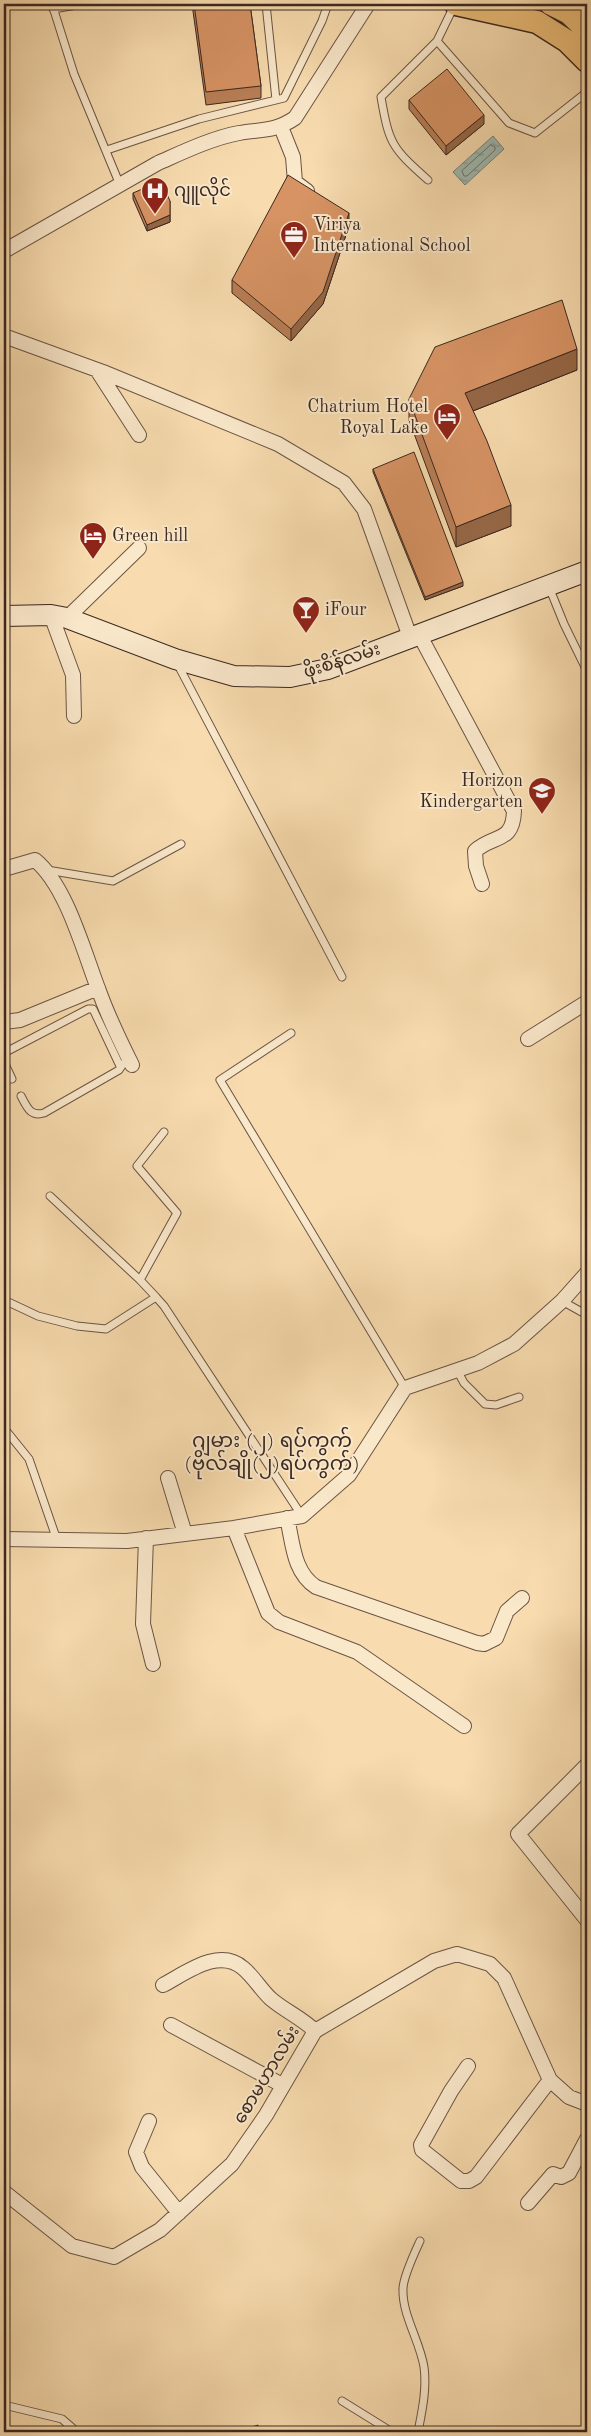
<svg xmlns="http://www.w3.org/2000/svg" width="591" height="2436" viewBox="0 0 591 2436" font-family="'Old Standard TT','Noto Sans Myanmar',serif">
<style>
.water{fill:url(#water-ripples);stroke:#778078}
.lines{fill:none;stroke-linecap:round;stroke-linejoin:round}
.shore{stroke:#6d7169;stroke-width:1}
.service-casing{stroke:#6a5544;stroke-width:9}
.minor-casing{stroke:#6a5544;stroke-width:16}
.secondary-casing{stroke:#3b2820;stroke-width:22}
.primary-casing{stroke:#3b2820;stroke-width:25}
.service{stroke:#fae8cb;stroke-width:7}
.minor{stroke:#fae8cb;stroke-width:14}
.secondary{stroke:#fae8cb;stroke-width:20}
.primary{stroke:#ecbe78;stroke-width:22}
.wall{fill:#b97e56;stroke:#3b2820}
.shaded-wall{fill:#966746;stroke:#3b2820}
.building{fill:#d79364;stroke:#3b2820}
.labels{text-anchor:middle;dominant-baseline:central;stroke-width:4;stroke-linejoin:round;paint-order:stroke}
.poi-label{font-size:18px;fill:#3b2820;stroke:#fae8cb;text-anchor:start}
.street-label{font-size:18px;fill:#3b2820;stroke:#fae8cb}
.quarter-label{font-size:20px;fill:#3b2820;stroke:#fae8cb}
</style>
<defs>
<pattern id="water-ripples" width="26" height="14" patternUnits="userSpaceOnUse" patternTransform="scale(1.25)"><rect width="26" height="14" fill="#9fbab2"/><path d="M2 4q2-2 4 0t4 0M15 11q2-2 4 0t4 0" fill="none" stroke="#839790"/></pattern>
</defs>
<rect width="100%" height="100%" fill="#f8dcaf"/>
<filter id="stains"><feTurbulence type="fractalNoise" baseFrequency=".004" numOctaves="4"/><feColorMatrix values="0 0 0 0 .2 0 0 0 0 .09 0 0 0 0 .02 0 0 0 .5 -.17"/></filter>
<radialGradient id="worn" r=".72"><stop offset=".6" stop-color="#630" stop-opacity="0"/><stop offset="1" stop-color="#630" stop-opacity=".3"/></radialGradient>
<path class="water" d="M493,136L504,149L465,185L453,172Z"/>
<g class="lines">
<path class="shore" d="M491,145L495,147V150L467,176H464L462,171Z"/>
<defs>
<path id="service" d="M52,4L74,74L120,185
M266,4L276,100
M454,6L437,41L509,123L535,133L587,92
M53,9L83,4
M107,150L199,119L284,98L322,21L328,4
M428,180C392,148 389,144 381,97L437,41
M549,587L564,624L587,671
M177,663L342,977
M47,870L113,881L181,844
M291,1033L220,1080L405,1388
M4,1053L88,1009H93L120,1066
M4,1062L12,1079
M21,1096C27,1107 30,1117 44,1113L119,1070L123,1064
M50,1196L140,1280
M156,1297L140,1280L177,1213L137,1166L164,1132
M4,1300L38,1316L77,1326L106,1329L156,1297L164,1306L302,1516
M562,1301L587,1315
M457,1370L464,1383L485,1404L496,1405L519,1397
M4,1428L29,1459L57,1540
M342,2401L392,2432
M4,2405L62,2419L77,2432
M418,2432C422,2411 427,2389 424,2367C420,2341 402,2315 403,2289C403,2277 415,2252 420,2241"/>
<path id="minor" d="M281,127L293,157L295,182L307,191
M4,251L158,163C183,152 212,138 239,133C262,129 274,132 295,118L368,4
M4,336L103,372L278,444L344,483L364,509L410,637
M97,370L139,435
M51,615L73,675L74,716
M67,618L139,548
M419,634L514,811C513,844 493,834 475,851L476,866L482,884
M4,869L35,860C67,886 84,953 99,991C108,1016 120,1041 132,1065
M4,1022L20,1020L98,988
M528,1039L587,1002
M168,1478L185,1534
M287,1518C293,1543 293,1572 316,1587L477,1643L484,1644L496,1638L507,1611L522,1598
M234,1528L268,1613L279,1622L357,1652L464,1726
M146,1538L143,1624L153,1664
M4,1539L127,1541L234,1528L302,1516L349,1475L405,1388L478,1363L514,1344L562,1301L587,1273
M587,1765L518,1834L587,1920
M163,1985C186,1973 219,1947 243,1968C254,1977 261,1990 271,1999C285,2011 302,2018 315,2031
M171,2025L282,2085
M468,2066L451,2091L421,2145L422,2150L461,2181H469L476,2177L550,2080
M149,2121L136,2152L142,2167L179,2213
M4,2192L72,2246L114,2257L160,2230L232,2164L266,2115L315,2031L434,1961L457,1954L490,1964L504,1978L550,2080L569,2097L587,2104
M528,2203L553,2174L561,2177L569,2173L587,2139"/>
<path id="secondary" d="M4,616L51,615L67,618L175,659L234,676L290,677L328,669L587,571"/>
<path id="primary" d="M456,4L537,22L567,41L587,61
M551,4L569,13L587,30"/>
</defs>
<use href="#service" class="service-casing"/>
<use href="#minor" class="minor-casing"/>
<use href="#secondary" class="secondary-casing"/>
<use href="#primary" class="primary-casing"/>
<use href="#service" class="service"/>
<use href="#minor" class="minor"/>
<use href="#secondary" class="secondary"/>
<use href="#primary" class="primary"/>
</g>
<path class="wall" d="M192,4H250L261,86V98L206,105Z
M409,100L484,124L446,155L409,109Z
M133,193L170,201V222L147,231L133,199Z
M349,226L323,304L291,341L232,293V280Z
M577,370L473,411L511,526L456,547L409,420V399Z
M373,469L463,586L425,600L373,472Z"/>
<path class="shaded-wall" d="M484,115V124L446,155V146Z
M349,213V226L323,304L291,341V329Z
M170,215V222L147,231V225Z
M577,349V370L465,414V393Z
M511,505V526L456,547V527Z
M463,582V586L425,600V597Z"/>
<path class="building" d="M194,4H250L261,86L206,92Z
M447,69L484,115L446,146L409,100Z
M288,175L349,213L323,292L291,329L232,280Z
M161,181L170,201V215L147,225L133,193Z
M562,300L577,349L465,393L487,441L511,505L456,527L409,399L435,347Z
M414,452L463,582L425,597L373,469Z
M258,2425L260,2432H237Z"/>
<defs>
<symbol id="hospital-pin" viewBox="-11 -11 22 30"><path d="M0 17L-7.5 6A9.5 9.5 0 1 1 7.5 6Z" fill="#8f2418" stroke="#fae8cb"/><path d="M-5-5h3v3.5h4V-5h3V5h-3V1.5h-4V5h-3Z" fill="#fff"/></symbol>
<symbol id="office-pin" viewBox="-11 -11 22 30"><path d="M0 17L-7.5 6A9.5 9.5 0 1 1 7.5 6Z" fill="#8f2418" stroke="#fae8cb"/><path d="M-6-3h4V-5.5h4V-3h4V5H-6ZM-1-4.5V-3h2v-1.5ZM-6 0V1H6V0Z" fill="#fff"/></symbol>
<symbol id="hotel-pin" viewBox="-11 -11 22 30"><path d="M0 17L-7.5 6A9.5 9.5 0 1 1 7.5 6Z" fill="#8f2418" stroke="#fae8cb"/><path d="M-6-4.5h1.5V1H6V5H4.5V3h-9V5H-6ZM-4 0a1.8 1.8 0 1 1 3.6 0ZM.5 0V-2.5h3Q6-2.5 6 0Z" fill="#fff"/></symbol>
<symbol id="bar-pin" viewBox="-11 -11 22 30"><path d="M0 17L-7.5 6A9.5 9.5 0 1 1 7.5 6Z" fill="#8f2418" stroke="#fae8cb"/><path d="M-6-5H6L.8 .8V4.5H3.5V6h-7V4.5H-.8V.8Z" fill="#fff"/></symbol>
<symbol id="school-pin" viewBox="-11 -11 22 30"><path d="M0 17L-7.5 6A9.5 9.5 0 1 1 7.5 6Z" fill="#8f2418" stroke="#fae8cb"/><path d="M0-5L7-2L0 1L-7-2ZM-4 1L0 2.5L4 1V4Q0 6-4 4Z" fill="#fff"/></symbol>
</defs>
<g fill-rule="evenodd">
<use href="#hospital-pin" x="139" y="175" width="32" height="43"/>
<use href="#office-pin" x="278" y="219" width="32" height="43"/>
<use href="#hotel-pin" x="431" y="401" width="32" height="43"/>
<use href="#hotel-pin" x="77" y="520" width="32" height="43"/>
<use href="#bar-pin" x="290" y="594" width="32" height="43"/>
<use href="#school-pin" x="526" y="775" width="32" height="43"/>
</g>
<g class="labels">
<g class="poi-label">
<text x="174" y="191">ဂျူလိုင်</text>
<text x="313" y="225">Viriya<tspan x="313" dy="21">International School</tspan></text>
<text x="428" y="407" text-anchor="end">Chatrium Hotel<tspan x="428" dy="21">Royal Lake</tspan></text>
<text x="112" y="536">Green hill</text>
<text x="325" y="610">iFour</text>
<text x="523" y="781" text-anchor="end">Horizon<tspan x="523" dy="21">Kindergarten</tspan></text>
</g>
<g class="street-label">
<text transform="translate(342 661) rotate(-18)">ဖိုးစိန်လမ်း</text>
<text transform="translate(267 2075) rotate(-59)">စောမဟာလမ်း</text>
</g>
<g class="quarter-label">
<text x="272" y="1442">ဂျမား (၂) ရပ်ကွက်<tspan x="272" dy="23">(ဗိုလ်ချို(၂)ရပ်ကွက်)</tspan></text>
</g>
</g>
<rect width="591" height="2436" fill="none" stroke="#f8dcaf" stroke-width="20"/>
<rect x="5" y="5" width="581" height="2426" fill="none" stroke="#3b2820" stroke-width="2.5"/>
<rect x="10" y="10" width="571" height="2416" fill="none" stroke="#3b2820"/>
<rect width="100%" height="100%" filter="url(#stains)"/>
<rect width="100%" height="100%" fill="url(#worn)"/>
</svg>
